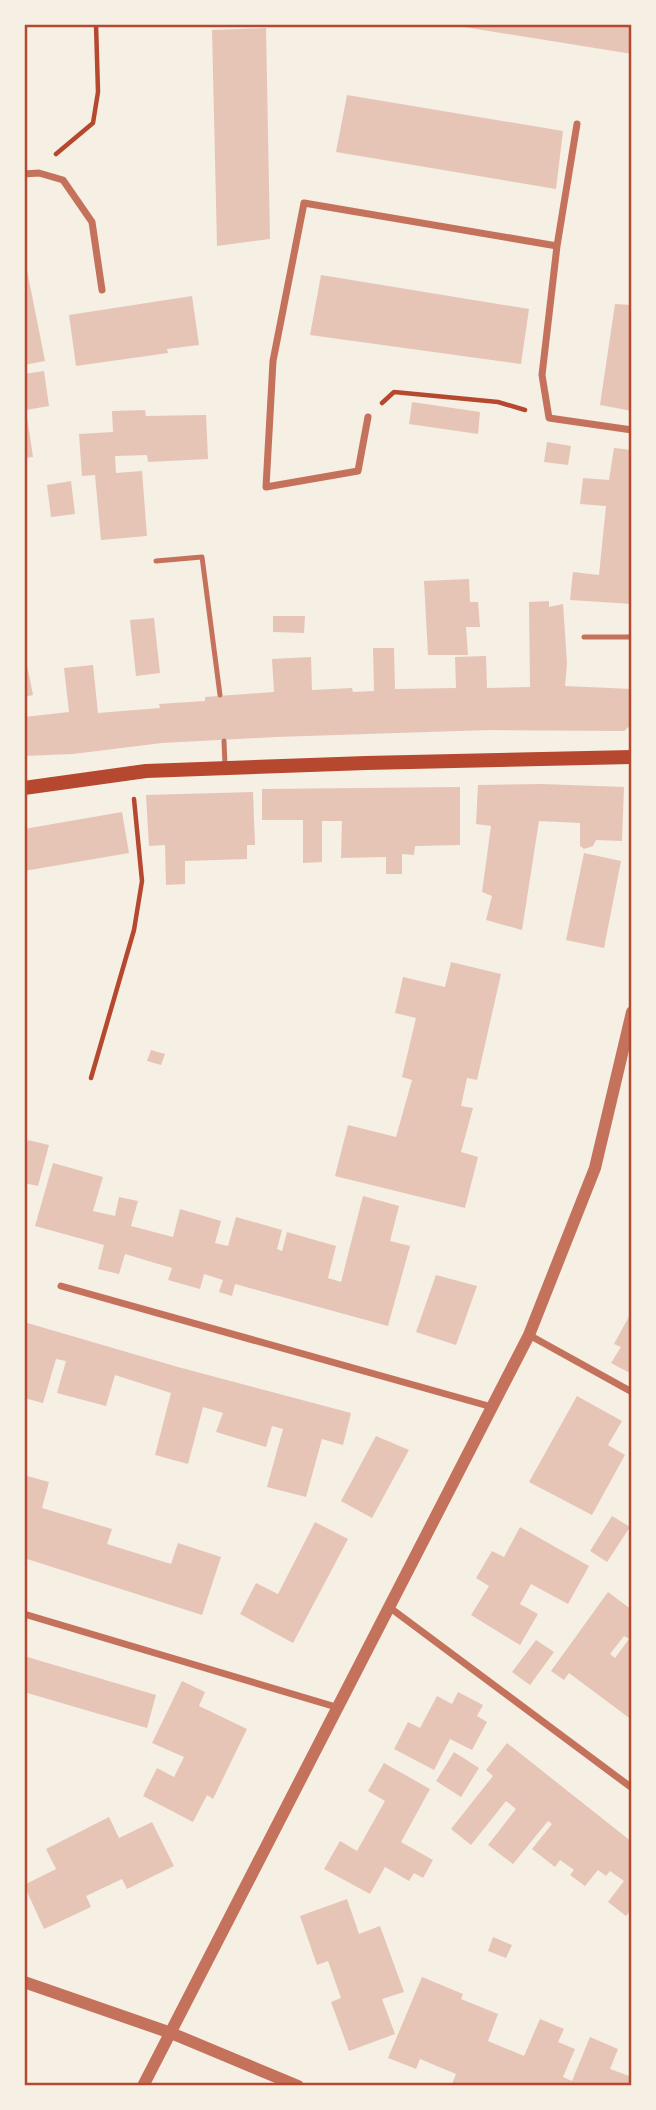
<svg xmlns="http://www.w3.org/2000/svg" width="656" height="2110" viewBox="0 0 656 2110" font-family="Lato,sans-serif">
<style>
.building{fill:#e6c5b7;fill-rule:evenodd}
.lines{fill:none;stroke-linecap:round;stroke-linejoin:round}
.path{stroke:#b5482f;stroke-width:4.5}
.service{stroke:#c5725c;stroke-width:5}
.minor{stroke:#c5725c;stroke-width:7}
.tertiary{stroke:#c5725c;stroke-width:12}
.secondary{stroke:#b5482f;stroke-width:14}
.neatline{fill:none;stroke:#b5482f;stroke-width:2.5}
</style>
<rect width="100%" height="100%" fill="#f6efe4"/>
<path class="building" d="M464,24H632V54L464,27Z
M266,28L270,239L217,246L212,30Z
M347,95L563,131L556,189L336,152Z
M24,255L45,361L24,365Z
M321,275L529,309L521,364L310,335Z
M192,296L199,345L167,349L168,353L76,366L69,315Z
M615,304L632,305V411L600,405Z
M44,371L49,406L26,410L33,457L24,458V374Z
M412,402L480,412L478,434L409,424Z
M145,410L146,416L206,415L208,459L148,462L147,455L115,456L116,473L142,471L147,536L101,540L95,475L82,476L79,434L113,432L112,411Z
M547,442L571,446L568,465L544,462Z
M614,448L632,450V604L570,600L573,572L599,575L606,506L580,504L583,478L609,480Z
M71,481L75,514L51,517L47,485Z
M469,579L470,602H478L480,627H466L468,655H428L424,581Z
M549,601V607L563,604L567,663L565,686L632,689V724L624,731L489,730L276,737L162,743L73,754L24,756V717L69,712L64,668L93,665L98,713L160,708L159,704L205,701V697L274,692L272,659L311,657L312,690L352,688L353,692L374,691L373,648H394L395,689L456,688L455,657L486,656L487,688L530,687L529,602Z
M273,616H305L304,633L273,632Z
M154,618L160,673L136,676L130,620Z
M24,650L33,695L24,697Z
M541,784L624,787L622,841L596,840L593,846L584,849L580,846V823L539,821L522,930L486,920L492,896L482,892L491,826L476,824L478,785Z
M460,787V845L415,846L414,855L402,854V874H386V857L341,858L342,821H322V862L303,863V820H262V789Z
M253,792L255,845H247V859L185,861V884L166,885L165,845L149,846L146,795Z
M122,812L129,853L24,871V829Z
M584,853L621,861L604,948L566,940Z
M451,962L501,974L477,1080L467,1078L461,1106L473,1108L461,1152L478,1157L465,1208L335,1176L348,1125L396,1137L412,1080L402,1077L416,1018L395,1013L403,977L445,987Z
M151,1050L165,1054L161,1065L147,1061Z
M28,1140L49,1145L38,1186L24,1183V1152Z
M53,1163L103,1177L93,1211L115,1216L119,1197L138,1201L131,1226L173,1237L180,1209L221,1221L215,1243L219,1244L228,1246L236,1217L282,1230L277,1249L282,1251L287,1232L336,1246L328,1278L341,1282L363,1196L399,1206L390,1241L410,1246L388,1326L235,1284L232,1296L219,1292L223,1280L204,1274L200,1289L168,1280L172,1268L125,1254L119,1274L98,1269L104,1245L35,1226Z
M436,1275L477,1286L456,1345L416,1332Z
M632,1311V1374L611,1363L621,1347L614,1344Z
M24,1322L178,1367L351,1413L343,1445L322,1439L306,1497L267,1487L283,1429L272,1426L266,1447L216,1432L223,1413L203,1407L188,1464L155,1455L171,1393L115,1375L106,1406L57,1393L66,1361L56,1359L43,1403L24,1398Z
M577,1396L622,1421L608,1445L625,1455L592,1515L529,1482Z
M376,1436L409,1450L372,1518L341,1501Z
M27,1476L49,1482L42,1508L112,1529L107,1544L171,1564L178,1543L221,1557L202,1615L24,1558V1484Z
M612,1516L630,1527L607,1562L590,1551Z
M315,1522L348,1539L293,1643L240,1614L256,1583L278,1594Z
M520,1527L589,1566L568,1604L531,1584L520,1604L538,1614L520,1645L471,1615L489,1586L476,1578L492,1551L504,1557Z
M608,1592L632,1610V1720L569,1673L564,1680L551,1671ZM624,1636L629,1639L615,1658L610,1654Z
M536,1640L554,1652L530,1685L512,1672Z
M24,1656L156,1695L147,1728L24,1692Z
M182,1681L205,1692L199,1706L247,1729L213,1799L207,1795L193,1822L143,1796L157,1768L174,1777L184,1757L152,1743Z
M458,1692L483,1705L477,1716L487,1722L472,1750L450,1739L434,1770L394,1749L408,1722L420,1728L437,1696L452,1704Z
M507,1743L632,1842V1909L626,1916L608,1902L624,1881L610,1871L606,1876L598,1870L585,1886L570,1875L574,1870L560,1860L555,1867L532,1849L552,1824L548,1821L513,1864L488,1845L516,1809L506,1801L471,1845L451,1829L493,1776L486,1770Z
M454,1752L479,1768L461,1797L436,1781Z
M384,1763L430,1789L401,1842L433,1860L423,1878L414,1873L409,1881L385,1867L370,1894L324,1869L340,1841L357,1851L385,1801L368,1791Z
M109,1817L119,1838L152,1822L174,1866L127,1889L122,1879L86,1896L91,1907L44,1929L24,1885L56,1869L46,1849Z
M347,1899L359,1934L380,1926L404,1992L382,1999L395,2034L349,2051L331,2002L341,1998L328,1961L317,1965L300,1916Z
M493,1937L512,1945L506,1958L488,1951Z
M422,1977L463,1994L461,1999L498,2014L488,2041L524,2056L540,2019L564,2029L558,2042L575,2049L563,2077L572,2081L590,2037L618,2049L610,2069L632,2077V2085H454L452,2084L456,2074L420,2059L416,2069L388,2058Z"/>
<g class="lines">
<path class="path" d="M56,154L93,123L98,92L96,24
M382,403L394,392L498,402L525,410
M91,1078L134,930L142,881L134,799"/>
<path class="service" d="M156,561L202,557L220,695
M584,637H632
M224,741L225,765"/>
<path class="minor" d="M24,174L39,173L63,180L92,222L102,290
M557,246L577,124
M368,417L358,471L266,487L273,361L304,203L557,246L542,375L549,418L632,430
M61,1286L492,1407
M529,1335L632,1392
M389,1607L632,1788
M24,1614L336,1707"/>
<path class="tertiary" d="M24,1982L171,2033L298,2086
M143,2086L529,1335L595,1168L632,1012"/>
<path class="secondary" d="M24,788L146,771L366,763L632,757"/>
</g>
<rect width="656" height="2110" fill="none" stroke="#f6efe4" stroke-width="52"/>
<rect x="26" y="26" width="604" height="2058" class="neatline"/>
</svg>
